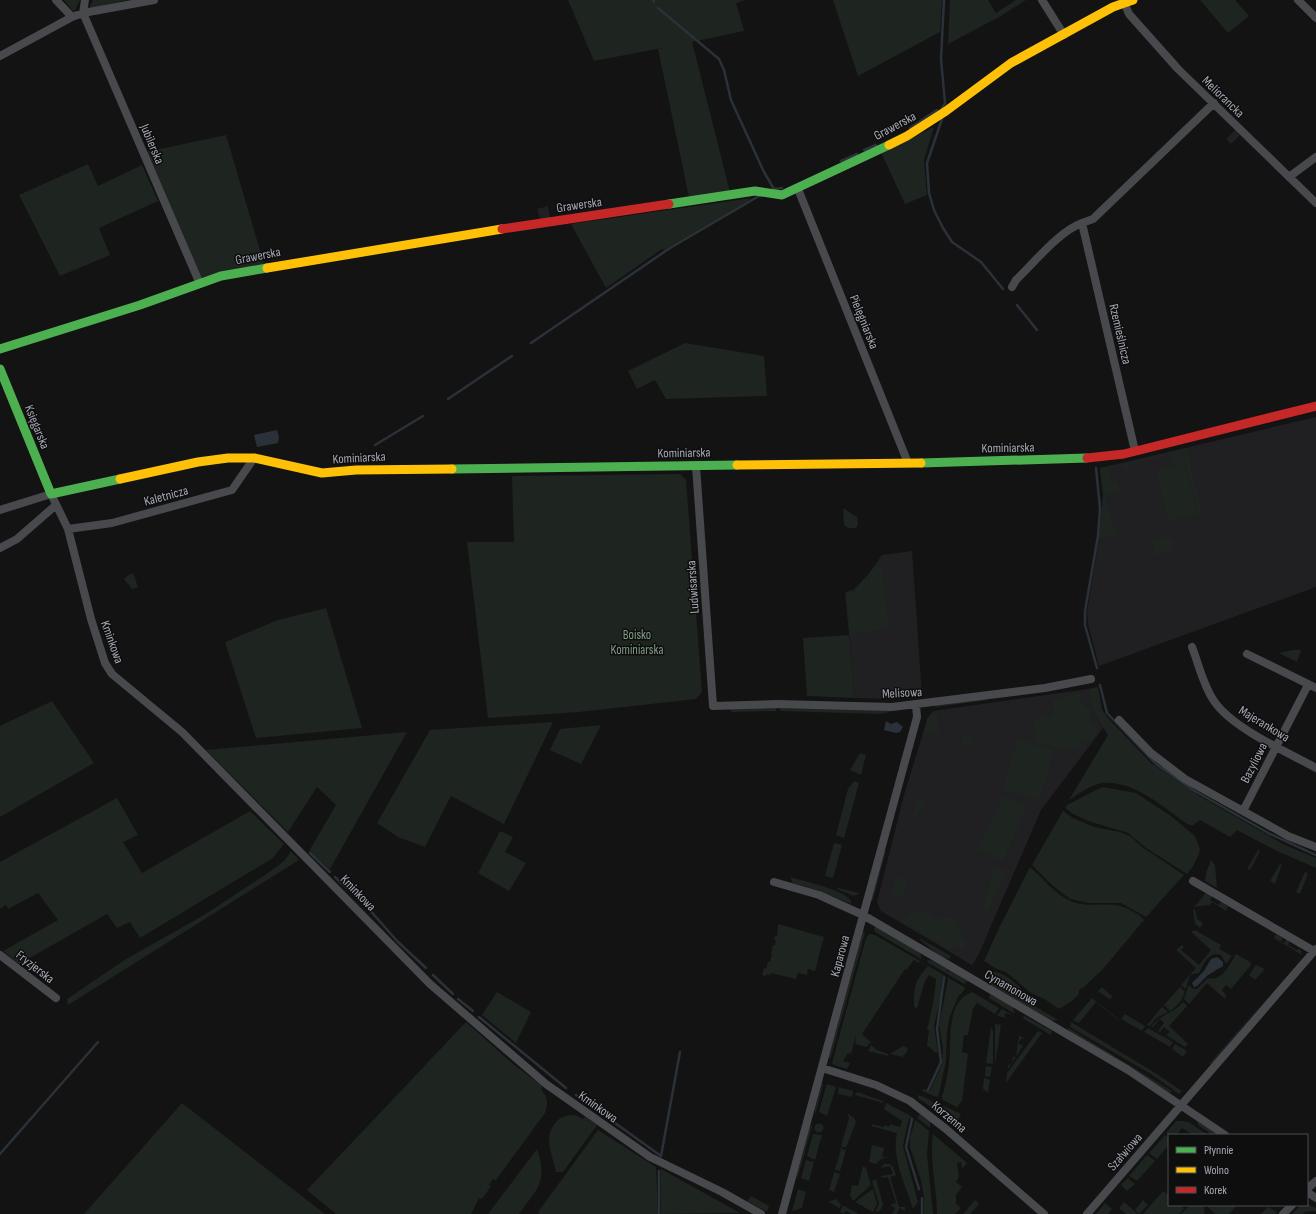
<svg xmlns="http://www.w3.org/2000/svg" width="1316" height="1214" viewBox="0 0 1316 1214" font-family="'Sofia Sans Condensed',sans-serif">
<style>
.built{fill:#202022}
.green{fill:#1e241f}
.water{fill:#2b3138}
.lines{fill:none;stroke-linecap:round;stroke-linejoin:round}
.stream{stroke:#2b3138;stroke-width:2.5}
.street{stroke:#48494c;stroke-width:8}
.fast{stroke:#4caf50;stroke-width:9}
.slow{stroke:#ffc107;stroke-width:9}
.jam{stroke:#c62828;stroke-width:9}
.labels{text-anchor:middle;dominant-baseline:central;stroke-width:3;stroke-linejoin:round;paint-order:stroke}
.street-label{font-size:13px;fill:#a6a9b4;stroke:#0e0e0f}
.park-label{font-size:13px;fill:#7e9d83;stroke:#0e0e0f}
</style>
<rect width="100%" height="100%" fill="#131314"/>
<path class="built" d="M1235,130L1240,135L1231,144L1226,139Z
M548,206L550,218L540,220L537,209Z
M1316,417V587L1099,666L1088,624L1087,612L1099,539L1103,496L1100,468Z
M912,551L922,695L907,697L905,695L894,699L855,698L845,592L853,590L868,575L882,555Z
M1088,689L1094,714L1103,728L1041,810L978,956L972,965L881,911L877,902L904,795L928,717L933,711Z"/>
<path class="green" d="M64,0H80L74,12Z
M93,0H127L89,8Z
M568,0H745L736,3L744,31L692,42L730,192L689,197L658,49L662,48L594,61Z
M833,0H942L940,32L858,76Z
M950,0H988L996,13L1016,0H1026L999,17L948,44Z
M1200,0H1235L1249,16L1228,33Z
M934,127L924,160L927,195L905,204L881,152Z
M226,135L264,264L201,278L146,152Z
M88,164L98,186L142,165L158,201L99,228L110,255L60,276L19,195Z
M751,198L747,202L664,250L662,249L606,288L571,224Z
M685,343L764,356L767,396L666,399L655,380L637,389L628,371Z
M1186,449L1203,515L1199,516L1182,450Z
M1181,450L1198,514L1099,539L1103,495L1100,468L1108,467L1111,482L1117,481L1120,492L1105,496L1115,533L1168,520L1156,470L1173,466L1170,455L1128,465L1129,471H1126L1122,464Z
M680,474L686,480L702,692L696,699L579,712L488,718L467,542H514L512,476Z
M843,508L857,517L858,525L856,528H848L844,525Z
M1168,536L1174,542L1171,551L1155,555L1152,540Z
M876,565L882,568L889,628L850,635L846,593H852Z
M133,573L138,587L132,589L124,579L127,576Z
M326,608L362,728L256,738L225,642L278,620Z
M849,635L855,698L807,696L803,638Z
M1293,650H1301L1297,662L1279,653Z
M1098,687L1102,709L1108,718L1151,763L1201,797L1285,845L1316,858V868L1277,851L1237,830L1230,837L1200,820L1193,825H1189C1163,808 1135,780 1102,783C1090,785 1079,794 1069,800L1108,735L1094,714L1088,689Z
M1080,693L1082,694L1079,702L1090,709L1091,721L1098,729L1093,738L1082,743L1081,748C1073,753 1044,746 1034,742V737L1037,730L1033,725C1037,713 1045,719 1054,715L1052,700Z
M986,699L989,700L936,707L934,706Z
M52,701L94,763L0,817V726Z
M781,707L890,710V712L880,714L780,711Z
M729,708H776V711L732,712Z
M937,711L939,733L923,735L927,719Z
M553,722L504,824L451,796L425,847L398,837L377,823L430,730Z
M601,725L581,764L550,750L560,729Z
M407,732L330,869L309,851L336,805L317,787L288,832L206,750Z
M971,734L972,744L963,745L962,735Z
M1017,739L1054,750L1040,800L1003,789Z
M860,753L866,755L861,775L850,770Z
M854,781L859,783L844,838L836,835L848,789Z
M1102,787L1136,793L1171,816L1195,836L1200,849L1199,854L1192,868L1187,874L1146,848L1128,833L1091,822L1073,814L1065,808L1067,805Z
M918,796L927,802L910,825Z
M1002,796L1027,807L1003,861L978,850Z
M117,798L138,835L123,842L142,873L250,811L284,844L273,858L140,938L130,922L117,928L107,914L19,964L3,951L58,920L38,893L8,909L6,905L0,909V862Z
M1063,811L1073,818L1094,827L1120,832L1130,836L1142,847L1184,875L1146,917L1121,903H1088L1070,899L1052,885L1032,865Z
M500,831L513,837L505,852L526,863L509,891L478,873Z
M834,843L842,845L833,878L825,876Z
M1258,850L1260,851L1250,870L1247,869Z
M291,851L299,860L68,1005L67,999L126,959L204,915L271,871L285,860Z
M884,851H886L873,900L870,901Z
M1211,860L1215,865L1217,888L1205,881L1206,873Z
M1280,864L1282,865L1275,884L1270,881Z
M995,866L1006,871L988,912L982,909Z
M1030,867C1044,879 1055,895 1073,902C1093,909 1112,899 1132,911C1137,914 1141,915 1144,920L1103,969L1084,987L1079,990V994L1072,1001L1059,1009L1046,1000L1031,993L1006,972L995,968L984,961L999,928Z
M1305,872L1308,874L1300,894L1296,892Z
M790,877C803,881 846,890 851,901V904L820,891L793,883Z
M896,877L908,881L903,897L891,894Z
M838,888L859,893V894L854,896L837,889Z
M1207,891L1213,895L1210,900L1219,905L1221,902L1228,906L1226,911L1212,902L1209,906L1207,905L1193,907L1197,904Z
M912,909L916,914L920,910L922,913L932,912V916L937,920L943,917L955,918L963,938L967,940L965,947L962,949L955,944L950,951C944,949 940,942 934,940C925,936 916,932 911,925H905L901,922Z
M1195,909L1197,919L1203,923L1200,928L1195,924L1193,910Z
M778,924L824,937L815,971L808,969L807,975L798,973L796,979L771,973V975L767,974L766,976L762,975L764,968L766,969L768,962H770L772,954L771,953L773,945H775L776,941L774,940L775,936H777Z
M875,926L918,951L921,955V959L875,932L874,929Z
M1195,930L1221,945L1219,949L1232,956L1226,964L1221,955C1208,951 1204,964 1199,973L1190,975L1186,989L1181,985L1196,968L1176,950L1182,945L1184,947L1181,950L1199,965L1211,950L1191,932Z
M863,931L865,933L862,944L831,1057L828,1059Z
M869,934L875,935L920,961L919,963L914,960L907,969L910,972L905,969L862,1034L871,1042L866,1047L855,1044L856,1035L851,1054L848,1053L843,1061L850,1063L847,1069L834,1065L832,1063L866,938Z
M1276,934L1283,938L1281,941L1284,943L1287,938L1290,940L1288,945L1297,950L1298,949L1301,950L1302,955L1274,938Z
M919,939H921L951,956L949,959L940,956Z
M1236,954L1250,962L1251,965L1231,989L1226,985L1222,990L1226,995L1225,999L1207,983L1189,1004L1184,999L1189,985L1192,988L1197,989L1208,978C1222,982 1230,964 1236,954Z
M929,960L933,961L948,969L947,971L948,972L950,970L968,981L964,984L927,962Z
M1256,965L1265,969L1255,980L1249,975Z
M928,966L930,967L964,987L965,989L958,997L950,1016L947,1031L946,1061L939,1094L937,1097L922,1091L924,1089L930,1091L942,1064L943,1048L939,1025L948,979L947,977L942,978L941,996L934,1026L938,1052L936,1053L927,1045L929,1030H927C931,1013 935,996 936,979L929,975L925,981L917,1008L914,1007C914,987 914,982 928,966Z
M992,972C1004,971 1022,987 1027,997L990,975Z
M989,979L1058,1020L1051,1021L992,986Z
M1102,987L1113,997L1109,999L1098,991Z
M1180,987L1185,992C1182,1000 1178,1006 1170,1011L1164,1005Z
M1273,991L1212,1063L1209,1064Z
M497,992L531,1012L516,1043L482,1015Z
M972,992L999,1008L995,1014L977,1003L973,1009L968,1035H964L962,1052L968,1054L962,1101L957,1107L943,1100L942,1097C945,1086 948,1075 949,1064C952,1041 945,1002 972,992Z
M990,994L1013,1007L1015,1014L989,998Z
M1092,998L1118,1019V1020L1096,1002L1079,1023L1073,1020Z
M1183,1002L1187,1006L1169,1026L1188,1044L1185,1047L1166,1035L1170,1032L1164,1027L1160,1032L1158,1031L1164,1023L1160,1019L1153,1027H1151C1159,1015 1174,1013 1183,1002Z
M1162,1007L1168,1012L1156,1018L1150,1026L1147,1025Z
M1002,1009L1014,1016L1006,1013L1004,1016L1008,1018L997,1016Z
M1125,1014L1145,1026L1142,1031L1121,1019Z
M1025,1016L1052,1031L1051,1035L1022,1018Z
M466,1022L513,1064L542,1086L541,1089C547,1096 549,1103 545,1113L496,1180L493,1179L489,1185L491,1186L482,1199L479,1198L471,1214H336L307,1190Z
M1071,1022L1155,1073L1182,1091L1179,1094L1151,1074L1070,1027Z
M995,1024L1001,1025L995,1065Z
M991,1027L993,1031V1063L991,1064L986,1063Z
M1067,1027L1172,1091L1170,1093L1070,1032Z
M1148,1028L1173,1042L1170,1047L1144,1032Z
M1038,1031L1042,1033L1006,1083L1007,1073Z
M1019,1035L1027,1040L1022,1038L1018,1043L1023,1046L1008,1069V1065L1012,1064L1013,1057H1016Z
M1175,1044L1187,1051L1183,1057L1172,1049Z
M871,1045L877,1050L888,1054V1056L868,1051Z
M903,1046L908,1048L906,1054H904L903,1057L890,1054Z
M986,1066L992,1067L990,1077L985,1076Z
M984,1078L990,1080L988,1093L983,1089Z
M822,1082L823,1085L815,1115V1109Z
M828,1084L836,1087L827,1116L819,1112L826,1086Z
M839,1087L853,1091L852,1097L838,1094Z
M857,1092L883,1101V1103L855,1095Z
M918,1095C926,1098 936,1100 935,1110L918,1098Z
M182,1103L325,1214H84Z
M886,1103L909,1115L929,1131L927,1154L933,1214H924V1198L921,1180L910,1147V1138L915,1120L909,1118L903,1146L918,1202L913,1209C906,1186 891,1157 897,1133L871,1126L873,1124L883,1127L886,1125L889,1127L890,1124L900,1127L902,1121L884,1109Z
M944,1106L961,1114L955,1127L939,1114L941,1107Z
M847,1113L854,1118L856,1122L846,1148L838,1145L841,1146L849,1118Z
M920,1114L930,1121V1128L917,1118Z
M575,1115L583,1119L585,1117L597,1125L563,1172H556C553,1155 542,1138 556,1122C561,1116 568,1115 575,1115Z
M1176,1121H1185L1186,1123L1187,1121L1208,1135H1193L1182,1128L1177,1135H1169L1166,1133Z
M1197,1121L1218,1135H1212L1198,1125Z
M813,1123L797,1180V1175L809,1129Z
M814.5 1128a4.5 4.5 0 1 1 9 0a4.5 4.5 0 1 1-9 0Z
M598,1130L656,1167L658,1214H540L538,1212Z
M813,1134L822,1135L815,1160L807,1156Z
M933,1134L967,1163L962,1169L961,1162L957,1163L959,1177L956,1182L962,1187L956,1195V1204L961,1208L955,1214H937C937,1187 929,1160 933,1134Z
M1165,1135L1169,1138V1145L1157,1159L1149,1153Z
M872,1145L884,1148L882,1157H888L881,1159L876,1164L869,1162Z
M837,1147L846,1150L840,1171L832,1169H835L841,1149Z
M537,1149C548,1183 538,1187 519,1214H488Z
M1147,1155L1155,1161L1137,1181L1129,1176Z
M806,1160L814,1162L809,1181L801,1178Z
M884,1164H890L893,1167L896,1175L890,1177L899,1207H905V1211L899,1208L897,1214H892L895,1208L890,1205L896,1203L888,1177L882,1178L881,1176L893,1174L890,1166L881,1168Z
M863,1166L866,1168L871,1185L853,1201L850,1195L852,1185L858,1186Z
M661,1169L740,1213H741L661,1214Z
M832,1171L840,1174L834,1192L829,1190L834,1172Z
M1128,1178L1135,1184L1127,1191L1121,1185Z
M876,1179L883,1204C882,1209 880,1212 875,1212L879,1204L872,1181Z
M798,1189L806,1192L802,1208L792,1211Z
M873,1189L877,1204L873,1212L855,1202Z
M1163,1191L1169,1195V1205H1180L1184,1209L1179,1214H1143Z
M751,1196L769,1206L767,1212L747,1201Z
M836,1199L841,1205L838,1211L839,1208L829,1202L823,1204Z
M975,1200L979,1204L970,1214H963Z
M1143,1200L1148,1205L1139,1214L1135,1210Z
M1124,1202L1138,1214H1126L1119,1208Z
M1105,1203L1112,1209L1108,1214H1096Z
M1307,1204L1316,1208V1212L1314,1211L1305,1212L1303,1214H1292L1301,1205Z
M1190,1205H1203L1205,1211L1204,1214H1181Z
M1209,1205H1237L1229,1214H1215L1208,1207Z
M843,1206H844L859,1214H851L846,1211L844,1214L840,1212Z
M1268,1207L1277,1212L1275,1214H1261Z"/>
<path class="water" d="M277,430L279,437L278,443L257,447L254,435Z
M886,721L891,724L897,722L903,727L900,732L896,733L884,730Z
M1217,957L1223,962V966L1208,975L1197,986L1194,987L1192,983L1204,971L1211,959Z"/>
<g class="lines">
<path class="stream" d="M653,0L654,2
M658,8L719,59L724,70L731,100L764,172L774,189L782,188
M942,108L945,103L941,59L944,0
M942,119L927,163L929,193L934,210L943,228L952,242L981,262L1003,289
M910,128L937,110
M864,150L876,145
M841,161L857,154
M1017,305L1037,330
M531,343L670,248L759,196
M448,399L512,356
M375,445L423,416
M1096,468L1100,508L1098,536L1085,611V625L1097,668
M1100,685L1107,713L1156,764L1193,790L1270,834L1316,855
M310,853L330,872
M335,877L362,902
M368,908L398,942L426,968
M433,975L453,994
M458,999L473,1011
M479,1017L566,1088
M928,1090L941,1062L937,1029L944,978
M576,1095L661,1156L680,1052
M912,1119L906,1147L919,1189
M0,1154L98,1042
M922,1198V1214
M659,1214V1171"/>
<path class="street" d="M56,0L72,17
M85,0L83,13L200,284
M1042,0L1064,35
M1123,0L1129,14L1178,69L1316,203
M1298,0L1316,18
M0,56L72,17L83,13L154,0
M1289,177L1316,157
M798,189L908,463
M1012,287L1016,280C1035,262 1058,232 1082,223
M1135,451L1082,223L1093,219L1214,103
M696,466L713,706L778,704L892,707L1045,688L1091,679
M0,510L51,494L68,529L91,619L105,663L112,674L182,732L430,984L546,1084L650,1157L722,1192L761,1214
M68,529L112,523L232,490L254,458
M0,548L17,539L56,505
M1192,647C1199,665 1203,685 1214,701C1232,728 1287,752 1316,768
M1247,654L1316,688
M1119,720L1151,753L1185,779L1288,836L1316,847
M1243,811L1308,685
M1193,881L1314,951
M774,882L819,895L863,915L1128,1070L1225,1135
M0,955L56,998
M822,1068L876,1085L910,1101L946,1129L1044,1214
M1307,1189L1316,1181
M1307,1192L1316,1198
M782,1214L917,717L916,704
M1087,1214L1316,949
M1283,1214L1292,1205"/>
<path class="fast" d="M669,204L755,191L782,195L889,145
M0,349L140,305L221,276L267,268
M0,369L51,494L120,479
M921,463L1087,458
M452,469L737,465"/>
<path class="slow" d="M889,145L907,136L946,111L1011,63L1113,7L1133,0
M267,268L502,229
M737,465L921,463
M120,479L198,462L228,458H254L322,473L356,470L452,469"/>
<path class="jam" d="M502,229L669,204
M1087,458L1124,454L1316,406"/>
</g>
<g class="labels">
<g class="street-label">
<text transform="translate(1223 97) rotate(44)">Meliorancka</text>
<text transform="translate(895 126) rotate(-28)">Grawerska</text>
<text transform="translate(152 144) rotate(67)">Jubilerska</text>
<text transform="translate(579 205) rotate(-8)">Grawerska</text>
<text transform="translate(258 256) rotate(-11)">Grawerska</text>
<text transform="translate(864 322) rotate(68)">Pielęgniarska</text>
<text transform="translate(1120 334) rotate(77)">Rzemieślnicza</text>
<text transform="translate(37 427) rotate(68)">Księgarska</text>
<text transform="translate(1008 448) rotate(-1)">Kominiarska</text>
<text transform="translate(684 453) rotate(-1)">Kominiarska</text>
<text transform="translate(359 458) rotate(-3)">Kominiarska</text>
<text transform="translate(166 496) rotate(-15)">Kaletnicza</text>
<text transform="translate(693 587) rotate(-94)">Ludwisarska</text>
<text transform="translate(112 642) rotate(70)">Kminkowa</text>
<text transform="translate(902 693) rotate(-3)">Melisowa</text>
<text transform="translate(1264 724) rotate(31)">Majerankowa</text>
<text transform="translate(1254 763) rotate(-63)">Bazyliowa</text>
<text transform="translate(358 893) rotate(46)">Kminkowa</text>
<text transform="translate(840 956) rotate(-75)">Kaparowa</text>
<text transform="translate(35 967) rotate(38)">Fryzjerska</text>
<text transform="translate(1011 988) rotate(30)">Cynamonowa</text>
<text transform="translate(598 1107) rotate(35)">Kminkowa</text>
<text transform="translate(949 1117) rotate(40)">Korzenna</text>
<text transform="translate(1125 1152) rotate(-49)">Szałwiowa</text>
</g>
<g class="park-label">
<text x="637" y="635">Boisko<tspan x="637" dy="15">Kominiarska</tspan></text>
</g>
</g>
<rect x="1168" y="1134" width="140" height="72" fill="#0e0e0f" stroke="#4b4c51"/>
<rect x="1176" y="1147" width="20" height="6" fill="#4caf50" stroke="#4b4c51"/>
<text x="1204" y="1154" font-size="12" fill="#a6a9b4">Płynnie</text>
<rect x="1176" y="1167" width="20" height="6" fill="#ffc107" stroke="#4b4c51"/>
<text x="1204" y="1174" font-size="12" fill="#a6a9b4">Wolno</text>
<rect x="1176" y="1187" width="20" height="6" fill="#c62828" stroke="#4b4c51"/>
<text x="1204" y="1194" font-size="12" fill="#a6a9b4">Korek</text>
</svg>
